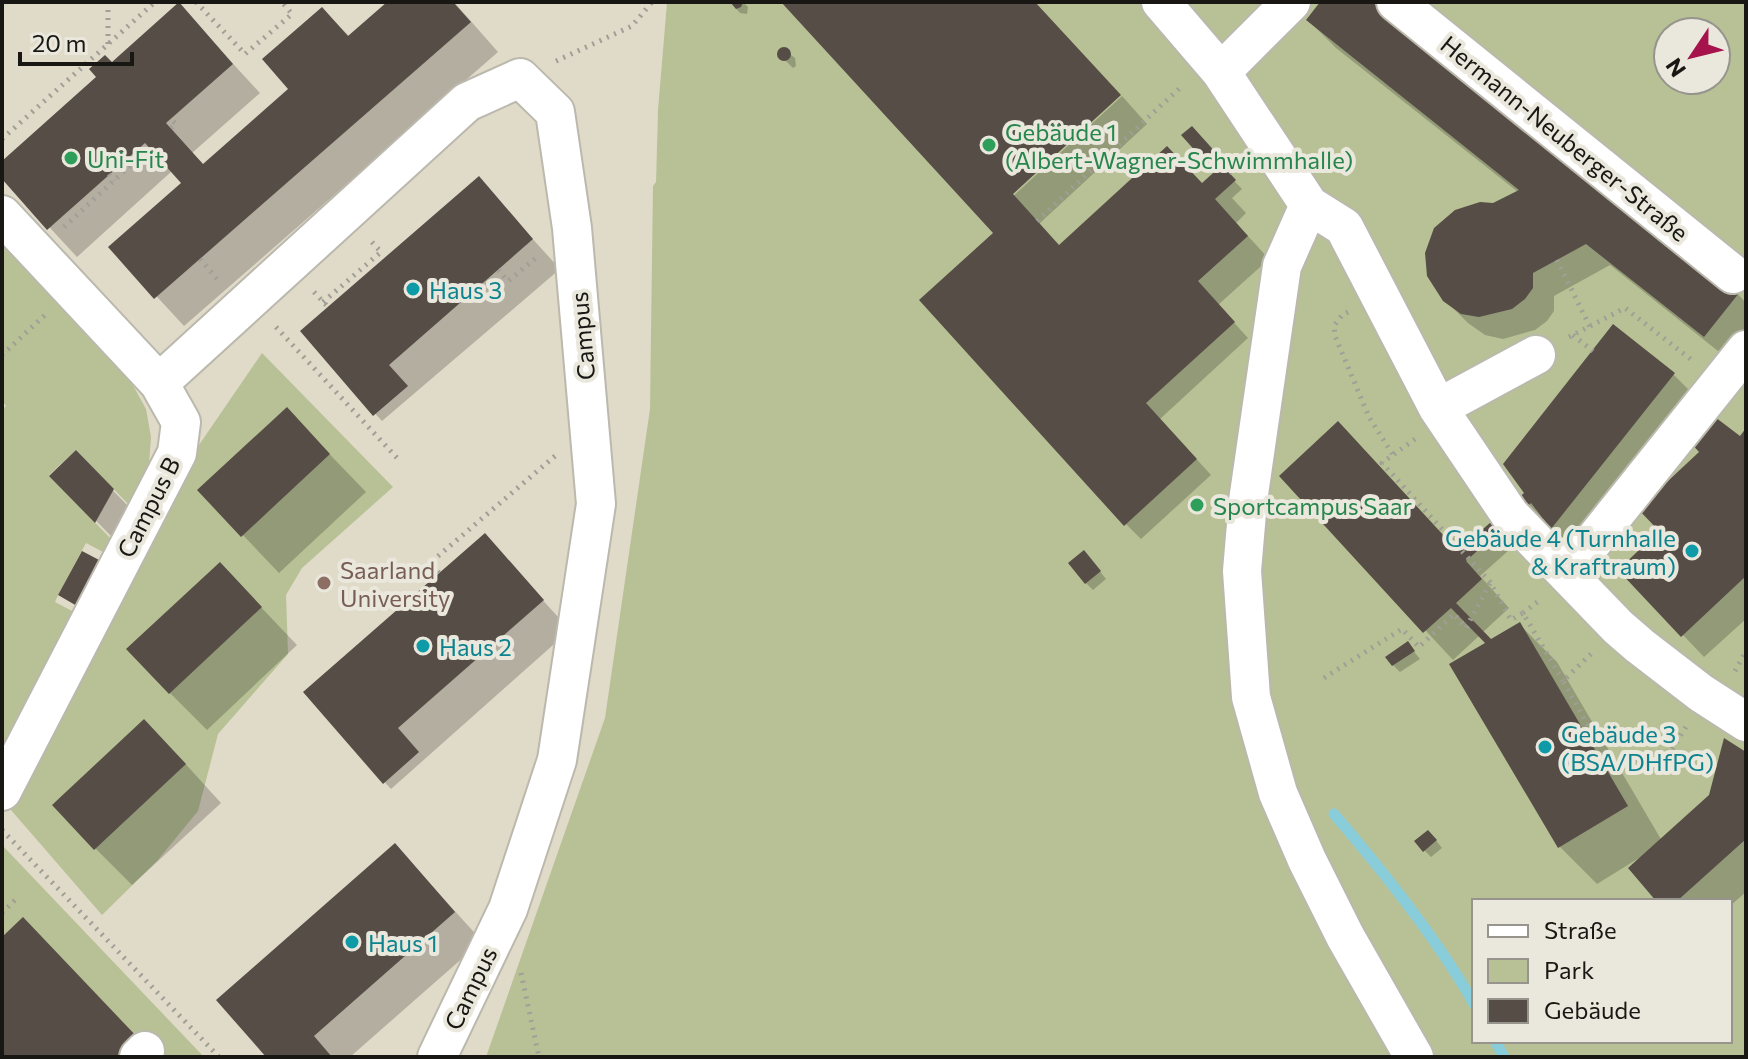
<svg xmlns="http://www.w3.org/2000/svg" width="1748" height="1059" viewBox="0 0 1748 1059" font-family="Commissioner,sans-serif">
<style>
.built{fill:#e0dac8}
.green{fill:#b8c195;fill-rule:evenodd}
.shadow{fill:#0003}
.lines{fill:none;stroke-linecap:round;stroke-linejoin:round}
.stream{stroke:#8acdda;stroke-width:11}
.building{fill:#564d47}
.minor-casing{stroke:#bbb8ad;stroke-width:42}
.path{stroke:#a09e96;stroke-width:5;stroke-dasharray:2 6;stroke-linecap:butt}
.minor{stroke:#fff;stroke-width:38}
.leisure-dot{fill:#2e9e5b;stroke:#eae7dc;stroke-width:3}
.culture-dot{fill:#0f9aa8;stroke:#eae7dc;stroke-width:3}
.education-dot{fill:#8d6e63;stroke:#eae7dc;stroke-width:3}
.labels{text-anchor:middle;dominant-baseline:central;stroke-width:8;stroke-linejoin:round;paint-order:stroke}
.leisure-label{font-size:24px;fill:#27864d;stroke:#eae7dc;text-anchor:start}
.street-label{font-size:24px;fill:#181713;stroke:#eae7dc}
.culture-label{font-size:24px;fill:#0d838f;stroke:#eae7dc;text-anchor:start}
.education-label{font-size:24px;fill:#785e54;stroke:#eae7dc;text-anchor:start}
</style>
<rect width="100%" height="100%" fill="#eae7dc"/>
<path class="built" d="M2,2H667L658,109L634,1057H2Z"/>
<path class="green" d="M667,2H1746V1057H486L605,718L650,409L653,186L656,182L658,109ZM1668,32H1716V80H1668ZM1474,901H1730V1041H1474Z
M2,241L130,380L146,409L151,437L149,464L129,505L76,450L49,475L112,540L105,553L86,543L58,595L55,602L74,612L2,751V410L6,406L2,401Z
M262,353L393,487L302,568L286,595L288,654L218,734L198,811L157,861L102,915L11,810L199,445Z
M2,845L204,1057H2Z"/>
<path class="shadow" d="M390,2H454L498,52L184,326L111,247L184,183L172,171L77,257L2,176V164L179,5L260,93L192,153L204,166L291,90L322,9L350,37Z
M733,2H743L748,7L747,14L740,13L733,5Z
M1323,2H1369L1738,294L1746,303V347L1733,363L1610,265L1554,296V311L1547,321L1535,330L1503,339L1485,335L1468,323L1445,300L1493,205L1518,192L1336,48L1308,20Z
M783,49L795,58L796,66L793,68L779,54Z
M1122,96L1147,124L1039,224L1060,247L1203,185L1218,172L1184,135H1199L1224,163L1220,166L1242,189L1232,198L1246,213L1236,223L1269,259L1218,305L1248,338L1160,419L1211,475L1141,539L1126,524L995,233L985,222Z
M478,179L560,269L382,421L356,393Z
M1673,374L1695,396L1574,550L1545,518L1480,576L1509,608L1483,632L1492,641L1520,625L1557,662L1662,841L1711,796L1746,754V892L1730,906V901H1659L1639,858L1597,884L1560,847L1488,644L1480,635L1453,660L1282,476L1459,553Z
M287,410L366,492L279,573L200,490Z
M1746,431V619L1704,657L1683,635L1662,532Z
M91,468L128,506L111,536L52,476Z
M484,536L570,630L391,789L363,759Z
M1091,560L1106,579L1093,590L1086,583Z
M256,602L297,645L207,730L170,693Z
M1408,644L1420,659L1400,672L1393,665Z
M181,759L221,803L132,885L95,848Z
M1435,839L1442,848L1431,857L1424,850Z
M395,845L482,941L350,1057H269Z"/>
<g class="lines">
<path class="stream" d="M1334,814C1382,870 1438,940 1474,1004
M1495,1041L1504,1057"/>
</g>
<path class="building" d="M179,2L233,64L166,123L203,164L288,89L262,59L322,7L348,36L387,2H453L471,22L154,299L108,247L181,183L145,143L47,230L2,179V161L96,77L89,69L105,55L112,62Z
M730,2H743L741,7L736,9Z
M781,2H1035L1121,95L1013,194L1059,245L1167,146L1202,183L1222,165L1236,180L1215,199L1248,236L1198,281L1235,322L1146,403L1197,459L1124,526L919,300L993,233Z
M1320,2H1372L1739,293L1704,337L1586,244L1533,273V288L1525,299L1512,309L1479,317L1461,314L1443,301L1427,276L1425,253L1434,228L1455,210L1480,202L1493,203L1519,190L1306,20Z
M777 54a7 7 0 1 1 14 0a7 7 0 1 1-14 0Z
M1192,126L1218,155L1207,164L1181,135Z
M479,176L533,239L389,365L408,386L373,416L300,331Z
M1613,324L1675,373L1551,529L1531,503L1466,561L1482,579L1456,603L1491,639L1520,622L1628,806L1558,848L1449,664L1485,643L1451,608L1423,633L1279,476L1338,421L1458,551L1524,493L1503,464Z
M287,407L330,454L241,537L197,490Z
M1711,414L1740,436L1746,428V576L1681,637L1618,570L1659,531L1638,509L1699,452L1690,442Z
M76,450L114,489L95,523L49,476Z
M485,533L544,600L398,728L419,752L383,784L303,692Z
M1084,550L1101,571L1085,584L1068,563Z
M82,551L101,561L77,606L58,595Z
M220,562L262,607L169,694L126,649Z
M1408,641L1415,651L1392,666L1385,657Z
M144,719L186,764L94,850L52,805Z
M1724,738L1746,752V839L1677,901H1656L1628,868L1709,795Z
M1428,830L1437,840L1423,852L1414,841Z
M395,843L455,912L314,1036L332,1057H266L216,1000Z
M23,917L140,1040L121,1057H2V937Z"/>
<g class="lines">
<defs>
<path id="minor" d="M1161,2L1221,72L1309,205L1344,227L1438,408L1510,515L1618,627L1640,646L1701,693L1746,722
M1396,2L1733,274
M1221,72L1291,2
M1309,205L1282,266L1248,501L1242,571L1251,697L1278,793L1307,860L1345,936L1414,1057
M2,215L159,383L181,422L177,453L2,791
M159,383L467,102L520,78L555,112L572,228L596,504L557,760L508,909L437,1057
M1438,408L1536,355
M1567,574L1746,350
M139,1057L145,1051"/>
</defs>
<use href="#minor" class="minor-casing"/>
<path class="path" d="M196,2L245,54L292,14L282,2
M108,44V2
M556,61L632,26L652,2
M171,128L176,124L171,119
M2,139L155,2
M1229,173L1238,166
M109,174L114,181
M1037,221L1182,86
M64,227L149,148
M200,259L217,279
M1557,260L1590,327
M498,270L508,281L536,258
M314,292L328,307
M323,302L381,252L371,241
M1348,312L1342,315L1334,326L1335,336L1369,417L1393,455
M276,327L398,459
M1573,335L1593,351
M1569,337L1625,308L1693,361
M2,355L45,315
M1415,439L1382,463L1490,582L1511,620L1523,613L1563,681
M439,573L430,563L555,456
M1523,613L1541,599
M1591,654L1563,681L1614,772L1650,752H1670L1686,727
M1735,671L1746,651
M1324,678L1402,629L1419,647L1454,614L1466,628L1490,583
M2,830L219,1057
M2,913L16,899
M521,973L539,1057"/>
<use href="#minor" class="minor"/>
</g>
<g class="leisure-dot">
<circle cx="989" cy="145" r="8"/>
<circle cx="71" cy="158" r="8"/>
<circle cx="1197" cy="505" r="8"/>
</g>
<g class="culture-dot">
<circle cx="413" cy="289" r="8"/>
<circle cx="1692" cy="551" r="8"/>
<circle cx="423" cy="646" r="8"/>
<circle cx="1545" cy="747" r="8"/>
<circle cx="352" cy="942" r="8"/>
</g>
<circle class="education-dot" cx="324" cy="583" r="8"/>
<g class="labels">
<g class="leisure-label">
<text x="1005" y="131">Gebäude 1<tspan x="1005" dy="28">(Albert-Wagner-Schwimmhalle)</tspan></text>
<text x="87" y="158">Uni-Fit</text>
<text x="1213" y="505">Sportcampus Saar</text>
</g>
<g class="street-label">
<text transform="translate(1565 138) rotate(39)">Hermann-Neuberger-Straße</text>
<text transform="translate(582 336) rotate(-95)">Campus</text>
<text transform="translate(148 507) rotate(-63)">Campus B</text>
<text transform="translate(470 988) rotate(-64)">Campus</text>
</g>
<g class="culture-label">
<text x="429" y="289">Haus 3</text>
<text x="1676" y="537" text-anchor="end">Gebäude 4 (Turnhalle<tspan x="1676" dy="28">&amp; Kraftraum)</tspan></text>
<text x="439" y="646">Haus 2</text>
<text x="1561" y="733">Gebäude 3<tspan x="1561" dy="28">(BSA/DHfPG)</tspan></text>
<text x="368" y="942">Haus 1</text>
</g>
<g class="education-label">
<text x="340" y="569">Saarland<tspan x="340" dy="28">University</tspan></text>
</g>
</g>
<rect width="1748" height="1059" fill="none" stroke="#181713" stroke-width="8"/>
<rect x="1472" y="899" width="260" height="144" fill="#eae7dc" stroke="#96948c" stroke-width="2"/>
<rect x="1488" y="925" width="40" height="12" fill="#ffffff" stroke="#96948c" stroke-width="2"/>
<text x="1544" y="939" font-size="24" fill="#181713">Straße</text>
<rect x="1488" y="959" width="40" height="24" fill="#b8c195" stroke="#96948c" stroke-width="2"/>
<text x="1544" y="979" font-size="24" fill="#181713">Park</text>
<rect x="1488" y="999" width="40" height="24" fill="#564d47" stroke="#96948c" stroke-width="2"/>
<text x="1544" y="1019" font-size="24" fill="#181713">Gebäude</text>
<g transform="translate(1692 56) rotate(235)"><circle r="38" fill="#eae7dc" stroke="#96948c" stroke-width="2"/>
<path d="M0-6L14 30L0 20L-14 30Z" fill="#a6124b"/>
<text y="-12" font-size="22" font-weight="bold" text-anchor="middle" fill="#181713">N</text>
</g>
<path d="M20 52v12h112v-12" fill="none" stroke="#181713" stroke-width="4"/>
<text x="32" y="52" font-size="24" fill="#181713" stroke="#eae7dc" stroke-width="6" paint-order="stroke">20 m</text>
</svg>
